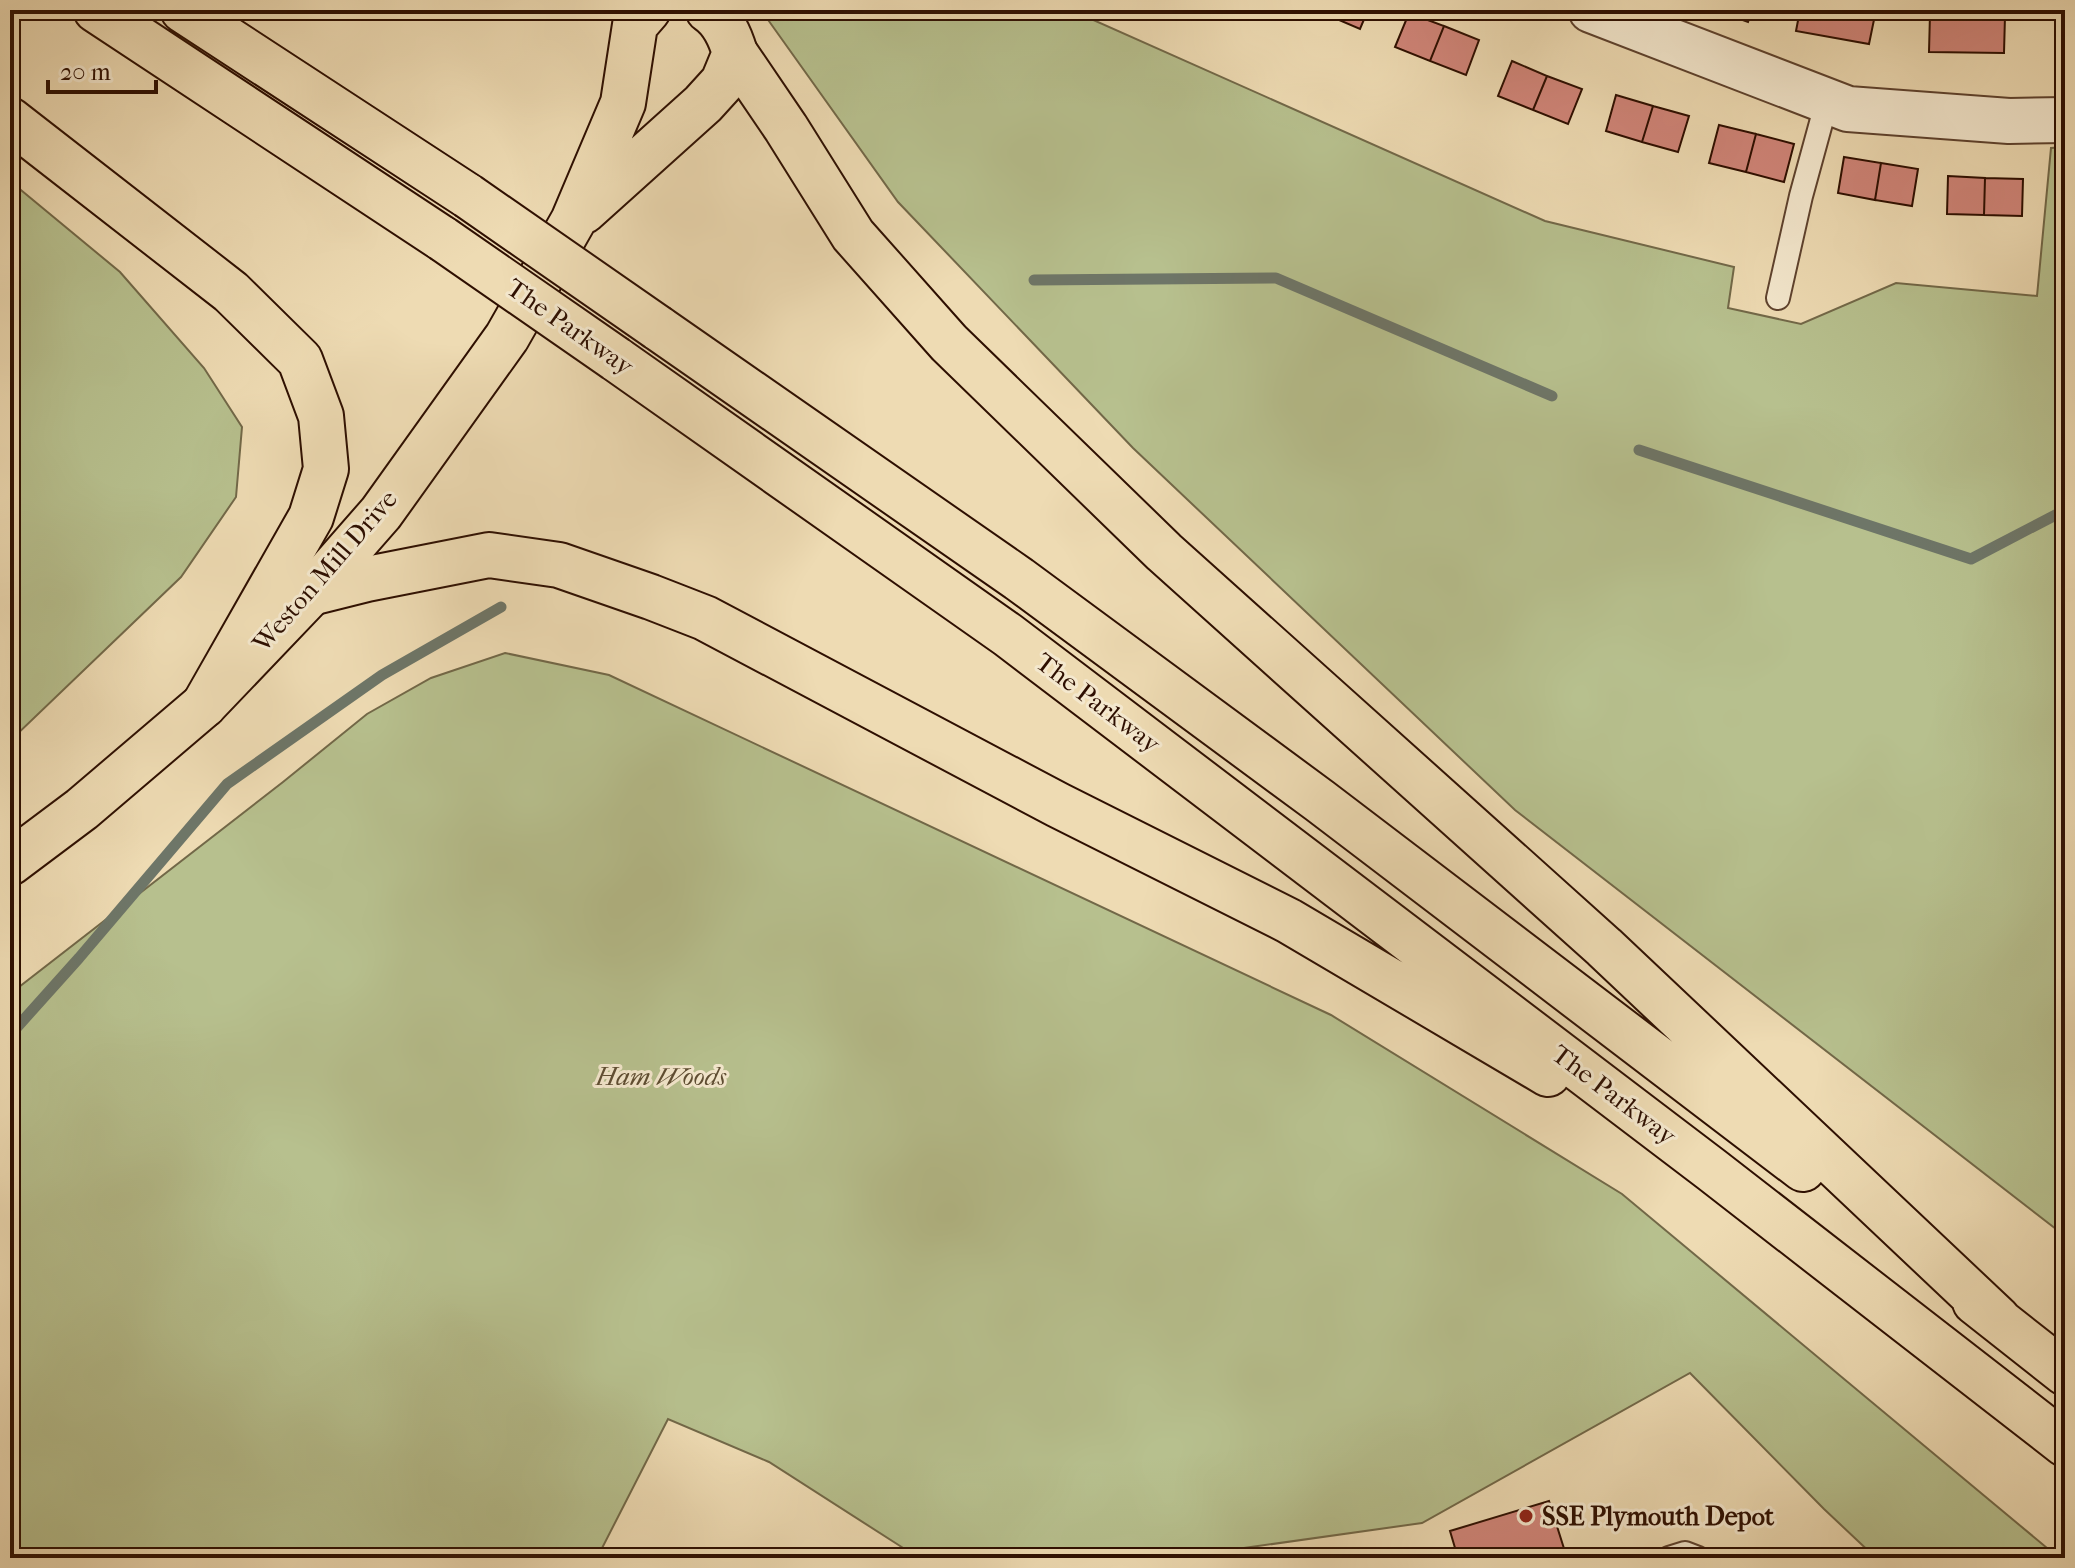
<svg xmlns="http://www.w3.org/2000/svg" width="2075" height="1568" viewBox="0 0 2075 1568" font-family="'IM FELL French Canon',serif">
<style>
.green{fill:#b7c08e;stroke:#726848;stroke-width:2}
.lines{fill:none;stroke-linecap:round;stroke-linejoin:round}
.stream{stroke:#6e7668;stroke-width:11}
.building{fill:#d08579;stroke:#2e0f01;stroke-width:2}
.lane-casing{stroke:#5e422e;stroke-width:26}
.street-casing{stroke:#5e422e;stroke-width:48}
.primary-casing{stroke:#2e0f01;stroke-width:48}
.highway-casing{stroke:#2e0f01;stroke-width:48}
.lane{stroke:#f4e8ce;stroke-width:22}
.street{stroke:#f4e8ce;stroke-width:44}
.primary{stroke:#eedbb3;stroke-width:44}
.highway{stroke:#eedbb3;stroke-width:44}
.highway-bridge-casing{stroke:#2e0f01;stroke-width:48;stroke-linecap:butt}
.highway-bridge{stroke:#eedbb3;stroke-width:44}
.poi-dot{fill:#8f2418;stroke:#f4e8ce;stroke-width:3}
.labels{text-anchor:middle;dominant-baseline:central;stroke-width:6;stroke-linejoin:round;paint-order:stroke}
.street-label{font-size:26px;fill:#2e0f01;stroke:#f4e8ce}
.park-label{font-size:26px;font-style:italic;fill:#5e4d32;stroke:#f4e8ce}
.poi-label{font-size:26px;font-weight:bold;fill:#2e0f01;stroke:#f4e8ce;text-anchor:start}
</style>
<rect width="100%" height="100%" fill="#eedbb3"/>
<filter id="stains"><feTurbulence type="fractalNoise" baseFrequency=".0025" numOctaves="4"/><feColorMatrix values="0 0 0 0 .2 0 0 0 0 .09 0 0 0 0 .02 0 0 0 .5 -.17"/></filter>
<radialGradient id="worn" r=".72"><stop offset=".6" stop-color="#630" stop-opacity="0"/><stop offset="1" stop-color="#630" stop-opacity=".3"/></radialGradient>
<path class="green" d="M761,10H1071L1545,221L1734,267L1728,308L1801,324L1896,283L2037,296L2051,148L2065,147V1236L1515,810L1133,448L898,202Z
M10,181L120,272L204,368L242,427L236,497L181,577L10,741Z
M505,653L609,675L1331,1015L1622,1194L2059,1558H1876L1824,1509L1690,1373L1422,1523L1173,1558H921L911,1553L769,1462L668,1419L597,1558H10V994L283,782L367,714L431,678Z"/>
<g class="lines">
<path class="stream" d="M1034,280L1276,278L1552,396
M1639,450L1971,559L2065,510
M10,1035L79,958L227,784L382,675L501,607"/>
</g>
<path class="building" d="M1327,10H1368L1360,29L1325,14Z
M1715,10H1752L1748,22Z
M1800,10H1876L1869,44L1796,31Z
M1409,13L1444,26L1430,61L1395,47Z
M1930,14L2005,16L2004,53L1929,52Z
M1444,26L1479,40L1466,75L1430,61Z
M1512,61L1547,76L1533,110L1498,96Z
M1547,76L1582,89L1568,124L1533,110Z
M1616,95L1653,106L1642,142L1606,131Z
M1653,106L1689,116L1678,152L1642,142Z
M1719,125L1756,134L1746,172L1709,163Z
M1756,134L1794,144L1784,182L1746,172Z
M1844,157L1881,163L1875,200L1838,193Z
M1881,163L1918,169L1912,206L1875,200Z
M1948,176L1985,178L1984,215L1947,214Z
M1985,178L2023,179L2022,216L1984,215Z
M1549,1501L1567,1558H1458L1450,1531Z"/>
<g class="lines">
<defs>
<path id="lane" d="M1778,298L1801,196L1827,101
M1669,1558L1685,1553L1698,1558"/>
<path id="street" d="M1591,10L1848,109L2009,121L2065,120"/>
<path id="primary" d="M584,211L703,104L723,82L735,53C730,36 723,20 708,10
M10,863L82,809L204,705L311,593L381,513L507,337L573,221L623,103L635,25L648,10"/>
<path id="highway" d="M96,10L443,239
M183,10L468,196
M735,53L786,128L853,235L949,343L1164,552L1604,947L1998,1319
M10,120L231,292L300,360L321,416L326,469L311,517L204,705
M658,328L1019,579L1320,801L1803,1169
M616,359L1008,635L1712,1170L2065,1444
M311,593L367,579L489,555L559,565L651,597L705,618L1058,805L1289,921L1548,1074
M1975,1302L2065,1373"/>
</defs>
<use href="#lane" class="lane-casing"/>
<use href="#street" class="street-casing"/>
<use href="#primary" class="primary-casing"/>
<use href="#highway" class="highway-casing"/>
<use href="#lane" class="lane"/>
<use href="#street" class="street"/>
<use href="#primary" class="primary"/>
<use href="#highway" class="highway"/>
<defs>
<path id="highway-bridge" d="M468,196L658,328
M443,239L616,359"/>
</defs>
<use href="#highway-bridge" class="highway-bridge-casing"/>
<use href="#highway-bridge" class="highway-bridge"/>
</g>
<circle class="poi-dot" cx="1526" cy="1516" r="8"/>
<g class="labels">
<g class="street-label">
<text transform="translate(570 327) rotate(35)">The Parkway</text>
<text transform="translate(325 571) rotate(-49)">Weston Mill Drive</text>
<text transform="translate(1098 703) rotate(37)">The Parkway</text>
<text transform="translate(1614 1095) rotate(37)">The Parkway</text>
</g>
<g class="park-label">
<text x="661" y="1076">Ham Woods</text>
</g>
<g class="poi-label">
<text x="1542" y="1516">SSE Plymouth Depot</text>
</g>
</g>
<rect width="2075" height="1568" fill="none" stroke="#eedbb3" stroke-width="40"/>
<rect x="12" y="12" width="2051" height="1544" fill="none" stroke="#2e0f01" stroke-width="4"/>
<rect x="20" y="20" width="2035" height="1528" fill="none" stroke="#2e0f01" stroke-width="2"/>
<path d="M48 80v12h108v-12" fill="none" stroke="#2e0f01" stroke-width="4"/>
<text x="60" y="80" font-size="24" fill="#2e0f01" stroke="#f4e8ce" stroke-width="6" paint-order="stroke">20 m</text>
<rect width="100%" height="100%" filter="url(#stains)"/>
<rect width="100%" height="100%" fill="url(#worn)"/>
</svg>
